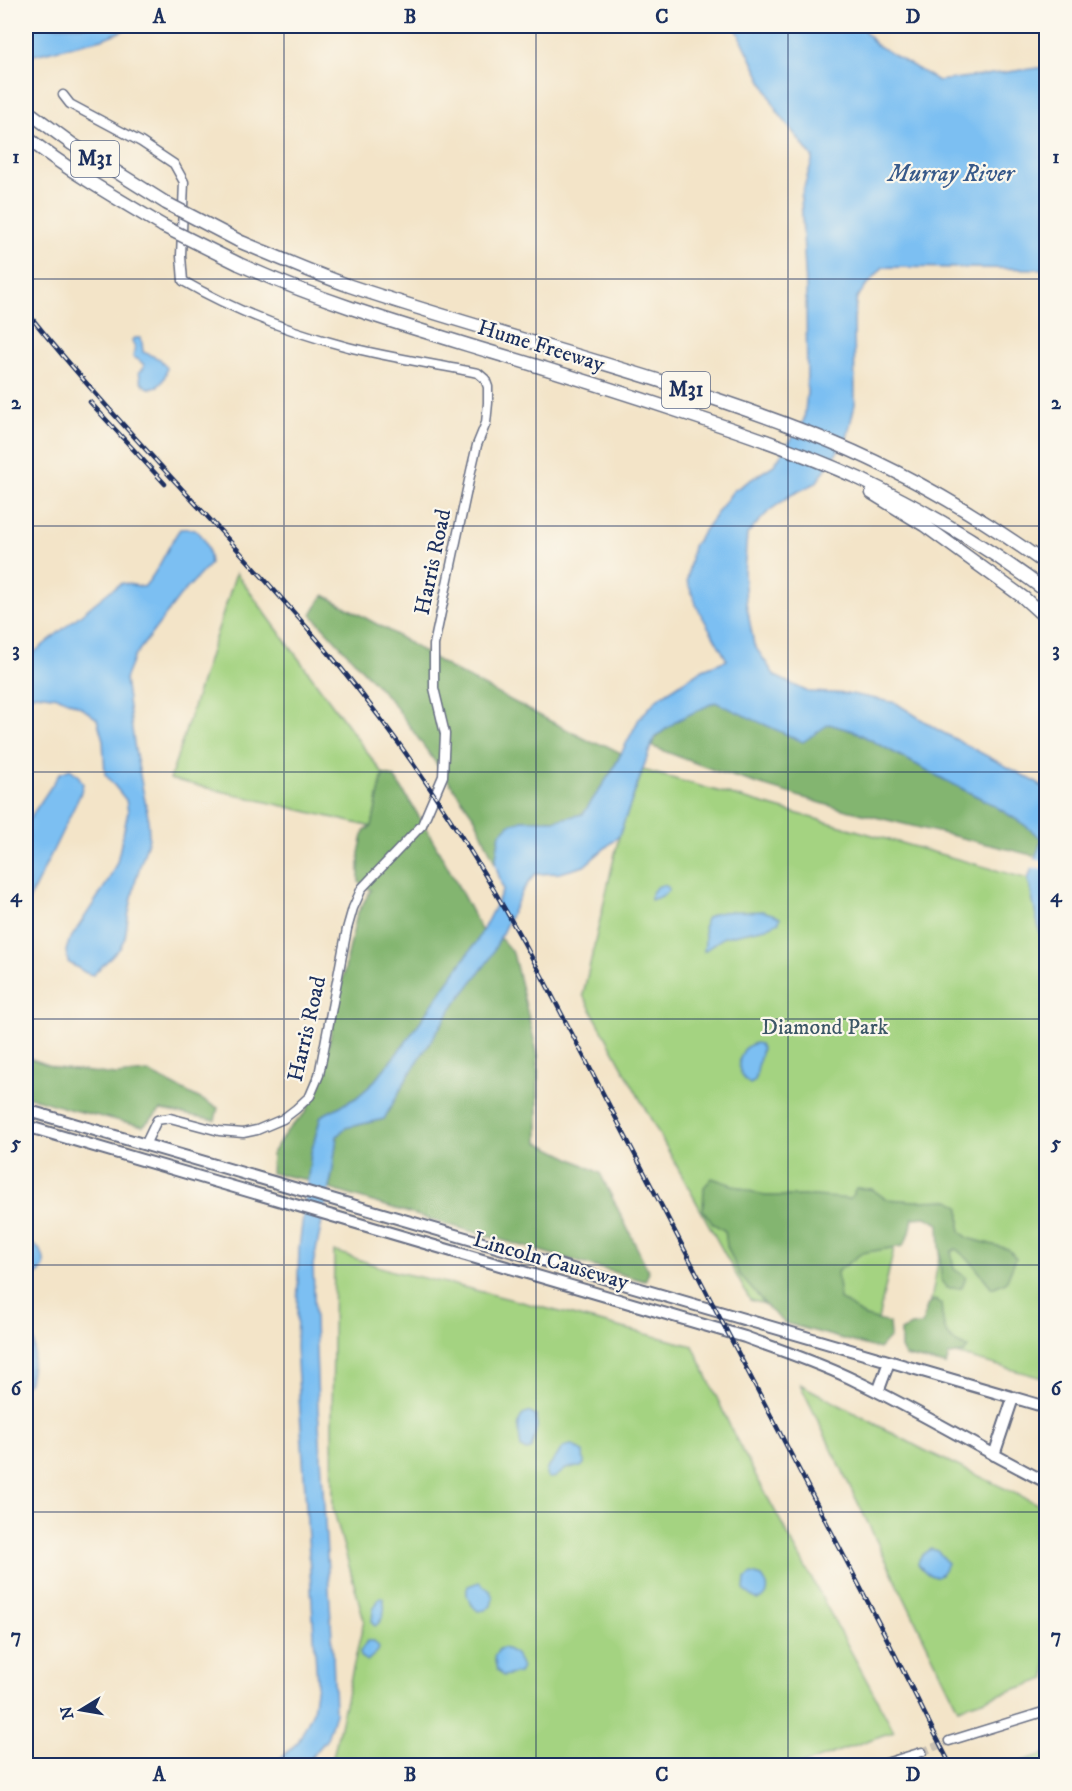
<svg xmlns="http://www.w3.org/2000/svg" width="1072" height="1791" viewBox="0 0 1072 1791" font-family="'IM FELL DW Pica',serif">
<style>
.green{fill:#a4d381;stroke:#608170;stroke-width:1.5}
.forest{fill:#83b56f;stroke:#4f7266;stroke-width:1.5}
.water{fill:#7cbff2;stroke:#4c77a8;stroke-width:1.5}
.pier{fill:#f3e4c8}
.lines{fill:none;stroke-linecap:round;stroke-linejoin:round}
.minor-tunnel{stroke:#c8c0b3;stroke-width:8;stroke-dasharray:8 4;stroke-linecap:butt}
.minor-casing{stroke:#676e83;stroke-width:11}
.major-casing{stroke:#676e83;stroke-width:14}
.highway-casing{stroke:#676e83;stroke-width:15}
.minor{stroke:#fff;stroke-width:8}
.major{stroke:#fff;stroke-width:10}
.highway{stroke:#fff;stroke-width:12}
.rail-casing{stroke:#1b2f5e;stroke-width:4.5}
.rail{stroke:#fbf7ec;stroke-width:2;stroke-dasharray:7;stroke-linecap:butt}
.highway-bridge-casing{stroke:#676e83;stroke-width:15;stroke-linecap:butt}
.highway-bridge{stroke:#fff;stroke-width:12}
.grid{fill:none;stroke:#1b2f5e;stroke-width:1.5;stroke-opacity:0.55}
.labels{text-anchor:middle;dominant-baseline:central;stroke-width:4.5;stroke-linejoin:round;paint-order:stroke}
.shield{fill:#fbf7ec;stroke:#5e6b89;stroke-width:1.5}
.shield-label{font-size:21px;font-weight:bold;fill:#1b2f5e}
.street-label{font-size:22px;fill:#1b2f5e;stroke:#fbf7ec}
.park-label{font-size:22px;fill:#3d5867;stroke:#fbf7ec}
.water-label{font-size:24px;font-style:italic;fill:#385a8a;stroke:#fbf7ec}
.neatline{fill:none;stroke:#1b2f5e;stroke-width:2}
.grid-label{font-size:20px;text-anchor:middle;font-weight:bold;fill:#1b2f5e}
</style>
<rect width="100%" height="100%" fill="#fbf7ec"/>
<filter id="ink" filterUnits="userSpaceOnUse"><feTurbulence type="fractalNoise" baseFrequency=".0167" numOctaves="2"/><feDisplacementMap in="SourceGraphic" scale="12" xChannelSelector="R" yChannelSelector="G"/><feConvolveMatrix kernelMatrix="1 2 1 2 8 2 1 2 1" color-interpolation-filters="sRGB"/></filter>
<filter id="wash" filterUnits="userSpaceOnUse"><feTurbulence type="fractalNoise" baseFrequency=".008" numOctaves="4" result="noise"/><feDisplacementMap in="SourceGraphic" scale="24" xChannelSelector="R" yChannelSelector="G"/><feGaussianBlur stdDeviation="1.35" result="paint"/><feColorMatrix in="noise" values="0 0 0 0 0 0 0 0 0 0 0 0 0 0 0 0 0 1.4 0 .05"/><feComposite in="paint" operator="in"/></filter>
<g filter="url(#wash)">
<rect width="100%" height="100%" fill="#f3e4c8"/>
<path class="green" d="M236,573L383,774L372,827L170,779Z
M643,770L1028,879L1040,933L1046,946V1379L923,1345L948,1207L903,1208L875,1333L750,1300L583,995L619,836Z
M334,1251L392,1271L455,1285L693,1346L735,1437L894,1731L801,1765L325,1766L333,1757L364,1620L333,1508L332,1425Z
M800,1384L924,1450L1046,1508V1679L958,1708Z
M1046,1753V1765H1012Z"/>
<path class="forest" d="M324,595L391,632L453,670L552,722L593,743L605,745L621,753L612,771L583,815L556,820H522L500,834L495,863L475,818L393,703L311,614Z
M715,702L745,715L829,724L856,732L945,780L990,803L1022,823L1042,839L1036,856L834,807L719,772L651,746C664,723 692,713 715,702Z
M383,774L394,777C427,826 455,879 482,932L477,941L403,1046L371,1085L356,1098L321,1116L311,1153L308,1180L271,1173L272,1153L286,1132L306,1112L325,1060L357,914L371,890L359,882V853L364,831L372,826Z
M500,938L513,953L538,1056V1142L600,1173L649,1272L645,1281L442,1223L330,1189L337,1136L344,1128L384,1119C405,1081 427,1043 452,1007C469,984 486,964 500,938Z
M26,1057L57,1068L116,1075L148,1072L218,1108L215,1120L161,1110L143,1126L72,1110L26,1096Z
M712,1178L765,1196H815L850,1199L856,1188L872,1189L886,1199L916,1201L950,1200L960,1208V1231L968,1238L1008,1249L1016,1258L1006,1282L992,1288L972,1263L956,1249L951,1252L954,1269L966,1277L962,1288H947L941,1279L939,1224L926,1217L913,1218L910,1233L903,1246L862,1253L837,1272L840,1299L866,1317L889,1323L890,1337L879,1349L785,1323L769,1309L739,1274L727,1246L725,1231L712,1223L703,1210L704,1187Z
M934,1300L941,1303C943,1326 943,1340 968,1348L964,1353L949,1355L946,1365L905,1356L901,1348V1331L911,1326L922,1325L927,1306Z"/>
<path class="water" d="M26,26H135L102,39L26,57Z
M735,26H861L875,44L938,81L1046,67V269L883,267L857,297L854,318L855,404L847,438L816,483L791,495L769,511L747,534L744,573L746,602L754,645L775,676L808,692L851,694L896,703L938,730L1032,780L1046,789V946L1040,933L1028,879L1042,839L1022,823L990,803L945,780L856,732L829,724L803,742L715,702L678,720L654,738L619,836L584,866L560,873L535,874L523,890L489,960L452,1008L407,1078L384,1119L345,1128L337,1136L332,1174L313,1265L318,1407L333,1654L335,1713L327,1739L305,1765L272,1766L298,1742L313,1711L317,1683L296,1347L299,1248L311,1153L321,1116L356,1098L371,1085L403,1046L477,941L503,890L495,863L500,834L509,825L522,820H556L583,814L612,771L639,719L658,698L703,669L727,660L697,607L687,581L693,546L733,491L774,465L804,420L807,393L806,288L801,197L813,158L777,111Z
M892,26H998L924,37L895,28Z
M134,338H140L142,342L143,352L160,359L167,368C165,382 154,397 141,382L139,372L143,369L144,365L139,360L133,357L135,346L133,344L132,340Z
M180,529C184,529 187,528 191,529C205,532 209,551 210,564L180,596L140,649L134,657L125,679L135,750L148,816L149,838L136,879L129,912L125,937L120,948L93,975L86,973L68,962L66,951L69,941L107,883L117,862L128,812L126,800L105,774L103,740L97,719L79,706L59,697L36,694L26,697V659L111,590L122,583L144,587C160,570 166,548 180,529Z
M70,769L78,775L83,784L80,795L26,906V824L60,773Z
M663,885L668,887V891L662,896L651,900C650,892 656,886 663,885Z
M762,911L772,914L780,918L779,922L766,928L724,937L704,951C704,948 705,945 705,942C706,934 702,926 706,919C715,907 748,913 762,911Z
M755,1043L760,1044L762,1048L755,1081L750,1084C736,1074 737,1059 746,1047Z
M26,1241C39,1248 45,1250 44,1267L37,1275L26,1272Z
M26,1320L34,1341V1353L29,1382L26,1385Z
M528,1412L536,1416L537,1427L531,1449L526,1451L521,1448C520,1435 513,1418 528,1412Z
M572,1445L583,1452L584,1464L581,1467C576,1467 570,1467 566,1469C559,1473 558,1478 549,1478L546,1475L547,1468C550,1464 555,1460 557,1456C562,1448 562,1446 572,1445Z
M931,1549L938,1551L947,1563C940,1583 929,1578 918,1564C919,1556 924,1552 931,1549Z
M752,1574L762,1577C769,1586 771,1597 757,1600L744,1590L745,1579Z
M479,1582L490,1591L493,1598L491,1606L485,1610L478,1611C470,1604 464,1596 468,1586Z
M380,1597L383,1598C386,1608 384,1620 375,1626L372,1623L373,1610Z
M367,1641H374L379,1647L378,1651L367,1661L362,1658L360,1652Z
M503,1648C513,1650 519,1658 522,1668L519,1673L503,1676L497,1670L494,1657L499,1649Z"/>
<path class="pier" d="M1032,859L1046,862V870L1029,867Z"/>
</g>
<g filter="url(#ink)">
<g class="lines">
<path class="minor-tunnel" d="M922,1752L949,1741"/>
<defs>
<path id="minor" d="M63,95L70,104L141,142L174,164L184,182L181,256L183,281C235,311 290,332 348,347C391,358 435,364 478,373L485,379L488,387V403L486,423L477,445L471,471L434,645V688L445,734L443,776L422,825L362,888L353,908L347,929L319,1075L310,1096L296,1109L283,1119L257,1130L243,1133L219,1131L170,1118L157,1120L145,1145
M949,1741L1046,1711
M876,1766L922,1752"/>
<path id="major" d="M26,1110L1046,1407
M26,1126L745,1337C782,1351 820,1363 856,1381C921,1412 982,1450 1046,1482
M878,1392L889,1362
M994,1455L1013,1398"/>
<path id="highway" d="M26,110L72,144L166,203
M26,137C69,171 116,198 163,226
M241,242C277,257 313,273 350,286C502,337 659,374 809,433C892,465 974,512 1046,564
M239,264C320,301 406,326 491,352C558,372 624,393 690,415C748,434 805,454 860,479C925,510 989,548 1046,591
M872,493L924,525L1024,598L1046,618"/>
</defs>
<use href="#minor" class="minor-casing"/>
<use href="#major" class="major-casing"/>
<use href="#highway" class="highway-casing"/>
<use href="#minor" class="minor"/>
<use href="#major" class="major"/>
<use href="#highway" class="highway"/>
<defs>
<path id="rail" d="M26,311C125,435 240,545 341,668C420,765 486,870 544,980L884,1633L951,1766
M90,402L165,484"/>
</defs>
<use href="#rail" class="rail-casing"/>
<use href="#rail" class="rail"/>
<defs>
<path id="highway-bridge" d="M166,203L241,242
M163,226L239,264"/>
</defs>
<use href="#highway-bridge" class="highway-bridge-casing"/>
<use href="#highway-bridge" class="highway-bridge"/>
</g>
</g>
<path class="grid" d="M284,26V1766M536,26V1766M788,26V1766M26,279H1046M26,526H1046M26,772H1046M26,1019H1046M26,1265H1046M26,1512H1046"/>
<g class="labels">
<g class="shield">
<rect x="71" y="141" width="48" height="36" rx="4.5"/>
<rect x="662" y="372" width="48" height="36" rx="4.5"/>
</g>
<g class="shield-label">
<text x="95" y="159">M31</text>
<text x="686" y="390">M31</text>
</g>
<g class="street-label">
<text transform="translate(541 346) rotate(17)">Hume Freeway</text>
<text transform="translate(433 562) rotate(-78)">Harris Road</text>
<text transform="translate(307 1029) rotate(-77)">Harris Road</text>
<text transform="translate(551 1261) rotate(16)">Lincoln Causeway</text>
</g>
<g class="park-label">
<text x="825" y="1027">Diamond Park</text>
</g>
<g class="water-label">
<text x="951" y="174">Murray River</text>
</g>
</g>
<rect width="1072" height="1791" fill="none" stroke="#fbf7ec" stroke-width="66"/>
<g transform="translate(81 1710) rotate(259)" stroke="#fbf7ec" stroke-width="4.5" paint-order="stroke">
<path d="M0-4.5L10 22L0 15L-10 22Z" fill="#1b2f5e"/>
<text y="-9" font-size="16" font-weight="bold" text-anchor="middle" fill="#1b2f5e">N</text>
</g>
<rect x="33" y="33" width="1006" height="1725" class="neatline"/>
<g class="grid-label">
<text x="159" y="23">A</text>
<text x="410" y="23">B</text>
<text x="662" y="23">C</text>
<text x="913" y="23">D</text>
<text x="16" y="163">1</text>
<text x="1056" y="163">1</text>
<text x="16" y="409">2</text>
<text x="1056" y="409">2</text>
<text x="16" y="656">3</text>
<text x="1056" y="656">3</text>
<text x="16" y="902">4</text>
<text x="1056" y="902">4</text>
<text x="16" y="1149">5</text>
<text x="1056" y="1149">5</text>
<text x="16" y="1395">6</text>
<text x="1056" y="1395">6</text>
<text x="16" y="1642">7</text>
<text x="1056" y="1642">7</text>
<text x="159" y="1781">A</text>
<text x="410" y="1781">B</text>
<text x="662" y="1781">C</text>
<text x="913" y="1781">D</text>
</g>
</svg>
